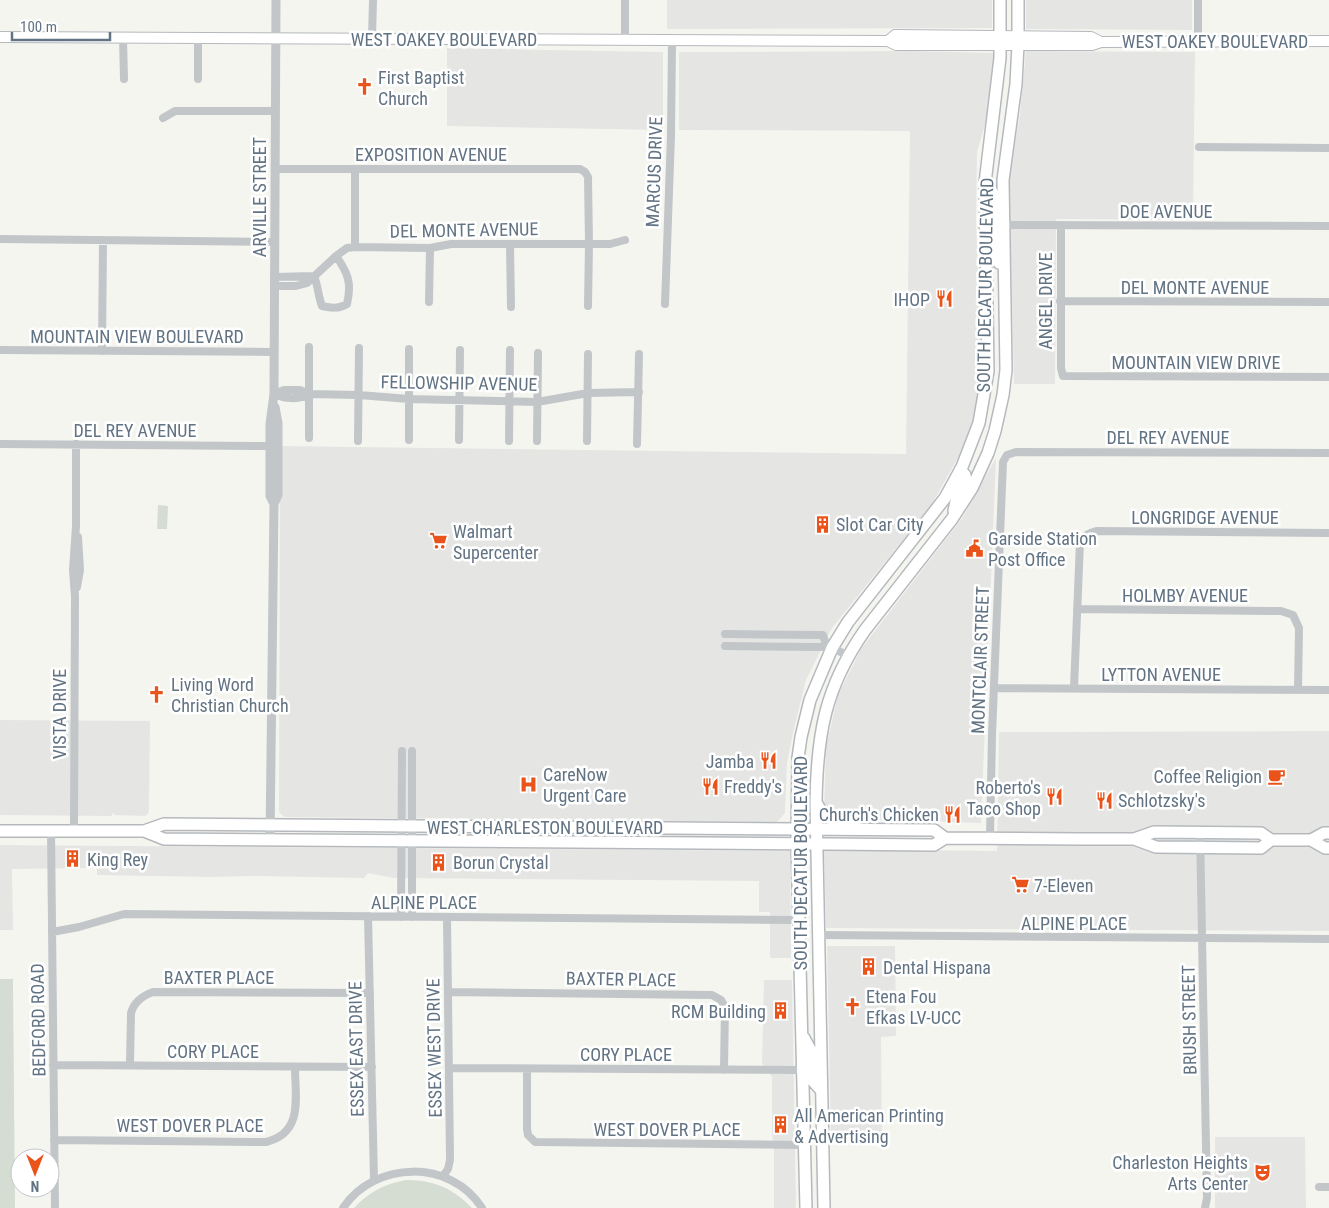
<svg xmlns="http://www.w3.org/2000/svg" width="1329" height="1208" viewBox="0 0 1329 1208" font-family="'Roboto Condensed',sans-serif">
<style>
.built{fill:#e5e6e4}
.green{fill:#d5dcd1}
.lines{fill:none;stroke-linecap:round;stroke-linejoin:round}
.secondary-casing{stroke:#b4b9be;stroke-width:12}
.primary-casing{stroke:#b5b9bd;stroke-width:14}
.minor{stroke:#c2c6c9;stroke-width:8}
.tertiary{stroke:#c2c6c9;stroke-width:9}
.secondary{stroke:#fff;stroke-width:10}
.primary{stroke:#fff;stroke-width:11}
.labels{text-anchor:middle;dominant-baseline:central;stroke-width:5;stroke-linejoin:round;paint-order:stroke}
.street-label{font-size:18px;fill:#627383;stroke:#fff}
.poi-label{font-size:18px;fill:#627383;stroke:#fff;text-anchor:start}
</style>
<rect width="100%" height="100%" fill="#f5f5f0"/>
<path class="built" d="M667,0H992V28L667,29Z
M1026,0H1192V30L1026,29Z
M447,48L663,52V130L447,126Z
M911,51L994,53L991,104L977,152L976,220L982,376L975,418L960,454L932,504L832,628L806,680L793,733L787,763L785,813L777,822L284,817L279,812L280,446L906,454L910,131L679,130V52Z
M1026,51L1195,52L1193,220L1056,219L1055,384H1014L1009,177L1020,114Z
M996,458L981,823L853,819L832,817L824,811L826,747L838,695L861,649L963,517Z
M0,720L150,721L149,811L148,814L145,816L115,815L112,813V816L0,815Z
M1329,731V931L826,928L824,849L997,851L999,732Z
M0,845L790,851L791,958H770V912H759V881L394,878L368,873L364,878L255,876L210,877L97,875V868L12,869L13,930H0Z
M827,946H895L896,1036L881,1037L882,1136H831Z
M764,980H792L796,1208H774V1152L772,1133V1077L762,1063Z
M1215,1137H1305L1306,1208H1215Z"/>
<path class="green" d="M158,505L168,506L167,529H157Z
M0,979H13L15,1208H0Z
M406,1180C433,1180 453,1188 472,1208H354C369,1192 384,1184 406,1180Z"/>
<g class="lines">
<defs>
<path id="secondary" d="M0,37L888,41L896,45H1092L1101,42L1329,41
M888,41L895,35L1091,37L1101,42"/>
<path id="primary" d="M986,179L993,194L995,222L1003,225
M985,226L992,229L994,232L996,254L999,263
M954,511L957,497L966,480L965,475L960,470
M817,804C829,827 836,816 855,824
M0,831H144L164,824L934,830L945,838
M144,831L164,839L828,844L934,845L945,838L1080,839H1134L1156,847L1261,848L1271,840
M1134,839L1154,832L1261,833L1271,840H1311L1325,848H1329
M1311,840L1324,833H1329
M804,1038L811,1051L813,1062L821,1067
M803,1070H812L813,1081L821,1090
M806,1208L797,844L798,758L801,737L810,700L832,648L848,622L945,498L962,467L979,423L988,371L985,183L1000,58V0
M824,1208L816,802C817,734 825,687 865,630L952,519L972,488L988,453L995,431L1003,395L1006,370L1003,180L1016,84L1018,45V0"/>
</defs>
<use href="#secondary" class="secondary-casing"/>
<use href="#primary" class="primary-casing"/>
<path class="minor" d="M1198,0V41
M123,38L124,79
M372,39L373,0
M625,40V0
M198,79V38
M163,118L175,111H275
M1199,147L1329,148
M275,169H580L585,172L588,177L589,244L588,306
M1003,225L1329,226
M1061,225V368L1063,376L1329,377
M0,239L275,242
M510,245L511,307
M355,247V169
M314,276C318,285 318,296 322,306C331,308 339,309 347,304C352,283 348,273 336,256
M274,277L314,276
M274,286H296L307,283L336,256L347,248L355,247L430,248L451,244H610L625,240
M1060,301L1329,302
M429,302L430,248
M665,304L671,135L672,40
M0,350L274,352
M102,351L103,240
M274,394L284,390H300L309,394L359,395L409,399L537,402L588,393L639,392
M274,394C286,399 296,400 309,394
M309,438V347
M409,440V349
M459,440L460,350
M358,441L359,348
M509,441L510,350
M537,441L538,353
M587,441L588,354
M0,444L270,446
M637,444L639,354
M77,587L80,570L78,537
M1077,609L1281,611L1293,615L1299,628L1298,690
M725,634L823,635L826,644L848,656
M725,646L822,647L826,644
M994,688L1329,690
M1074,688L1080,542C1084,535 1089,533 1097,531L1329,533
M412,751V917
M51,831L55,1208
M74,831L75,597L73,570L76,526V444
M1200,832L1207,1198L1205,1208
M990,838L992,735L1003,462L1007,455L1016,452L1329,453
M368,916L374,1180
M401,917L402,751
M52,932L79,927L124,914L799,920
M819,935L1329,939
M448,992L712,995L721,1000L725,1007L724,1070
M53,1065L372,1067
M130,1065L131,1013C134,1002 142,996 153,992L370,993
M449,1068L803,1070
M527,1069V1129L528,1135L535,1142L804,1145
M54,1140L266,1142C304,1133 295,1097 295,1067
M443,1176L448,1169L450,1160L447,917
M1319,1187H1329
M343,1208C375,1160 451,1159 482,1208"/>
<path class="tertiary" d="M274,504L270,496V424L274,394L276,0
M270,840L274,504L278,495V423L275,407"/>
<use href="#secondary" class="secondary"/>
<use href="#primary" class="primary"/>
</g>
<defs>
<symbol id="church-bare" viewBox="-9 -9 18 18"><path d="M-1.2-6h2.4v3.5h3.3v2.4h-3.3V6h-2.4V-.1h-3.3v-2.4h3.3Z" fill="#ea541b" stroke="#fff" stroke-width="2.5" paint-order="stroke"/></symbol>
<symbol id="restaurant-bare" viewBox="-9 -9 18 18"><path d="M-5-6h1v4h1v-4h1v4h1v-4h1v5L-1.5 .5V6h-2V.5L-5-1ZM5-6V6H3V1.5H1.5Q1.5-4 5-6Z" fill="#ea541b" stroke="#fff" stroke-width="2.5" paint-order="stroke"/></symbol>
<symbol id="building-bare" viewBox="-9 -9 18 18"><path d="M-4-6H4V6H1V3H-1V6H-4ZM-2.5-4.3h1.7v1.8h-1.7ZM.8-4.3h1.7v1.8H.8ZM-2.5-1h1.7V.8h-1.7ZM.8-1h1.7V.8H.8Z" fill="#ea541b" stroke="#fff" stroke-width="2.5" paint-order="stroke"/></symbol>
<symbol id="supermarket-bare" viewBox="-9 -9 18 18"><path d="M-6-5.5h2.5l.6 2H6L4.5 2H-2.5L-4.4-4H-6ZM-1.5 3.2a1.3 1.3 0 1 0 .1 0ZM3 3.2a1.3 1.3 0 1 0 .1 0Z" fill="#ea541b" stroke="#fff" stroke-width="2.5" paint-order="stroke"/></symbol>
<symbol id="civic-bare" viewBox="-9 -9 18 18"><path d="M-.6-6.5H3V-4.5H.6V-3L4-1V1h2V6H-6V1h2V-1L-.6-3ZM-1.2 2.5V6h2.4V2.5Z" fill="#ea541b" stroke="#fff" stroke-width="2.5" paint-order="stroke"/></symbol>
<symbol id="cafe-bare" viewBox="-9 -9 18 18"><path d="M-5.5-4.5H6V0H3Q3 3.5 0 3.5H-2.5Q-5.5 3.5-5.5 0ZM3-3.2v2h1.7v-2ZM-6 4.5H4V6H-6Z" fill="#ea541b" stroke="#fff" stroke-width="2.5" paint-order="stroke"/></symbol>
<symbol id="hospital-bare" viewBox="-9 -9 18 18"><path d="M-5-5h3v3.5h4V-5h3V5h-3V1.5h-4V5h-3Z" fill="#ea541b" stroke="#fff" stroke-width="2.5" paint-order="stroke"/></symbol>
<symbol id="theatre-bare" viewBox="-9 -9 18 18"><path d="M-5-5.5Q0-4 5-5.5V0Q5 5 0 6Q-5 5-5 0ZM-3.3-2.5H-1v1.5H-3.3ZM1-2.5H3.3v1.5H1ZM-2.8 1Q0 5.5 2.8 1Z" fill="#ea541b" stroke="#fff" stroke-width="2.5" paint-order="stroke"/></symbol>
</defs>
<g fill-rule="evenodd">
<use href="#church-bare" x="352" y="74" width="25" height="25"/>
<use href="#restaurant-bare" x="932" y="286" width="25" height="25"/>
<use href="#building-bare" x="810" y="512" width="25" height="25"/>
<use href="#supermarket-bare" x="426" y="528" width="25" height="25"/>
<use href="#civic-bare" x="962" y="536" width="25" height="25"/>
<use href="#church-bare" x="144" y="682" width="25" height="25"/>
<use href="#restaurant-bare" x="756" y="748" width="25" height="25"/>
<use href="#cafe-bare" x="1264" y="764" width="25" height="25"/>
<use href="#hospital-bare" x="516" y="772" width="25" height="25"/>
<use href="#restaurant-bare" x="698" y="774" width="25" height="25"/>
<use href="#restaurant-bare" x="1042" y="784" width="25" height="25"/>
<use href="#restaurant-bare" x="1092" y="788" width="25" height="25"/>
<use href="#restaurant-bare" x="940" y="802" width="25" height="25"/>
<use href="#building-bare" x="60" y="846" width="25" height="25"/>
<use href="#building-bare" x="426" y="850" width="25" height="25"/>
<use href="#supermarket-bare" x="1008" y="872" width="25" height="25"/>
<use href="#building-bare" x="856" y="954" width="25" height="25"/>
<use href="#church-bare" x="840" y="994" width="25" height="25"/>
<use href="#building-bare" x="768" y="998" width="25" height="25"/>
<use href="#building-bare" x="768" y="1112" width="25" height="25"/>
<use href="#theatre-bare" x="1250" y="1160" width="25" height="25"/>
</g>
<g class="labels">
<g class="street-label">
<text x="444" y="39">WEST OAKEY BOULEVARD</text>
<text x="1215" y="41">WEST OAKEY BOULEVARD</text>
<text x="431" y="154">EXPOSITION AVENUE</text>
<text transform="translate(654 172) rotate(-88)">MARCUS DRIVE</text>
<text transform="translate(259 197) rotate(-90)">ARVILLE STREET</text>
<text x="1166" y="211">DOE AVENUE</text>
<text transform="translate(464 230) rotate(-1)">DEL MONTE AVENUE</text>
<text transform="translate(985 285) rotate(-89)">SOUTH DECATUR BOULEVARD</text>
<text x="1195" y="287">DEL MONTE AVENUE</text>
<text transform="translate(1045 301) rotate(-90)">ANGEL DRIVE</text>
<text x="137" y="336">MOUNTAIN VIEW BOULEVARD</text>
<text x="1196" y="362">MOUNTAIN VIEW DRIVE</text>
<text transform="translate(459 383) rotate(1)">FELLOWSHIP AVENUE</text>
<text x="135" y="430">DEL REY AVENUE</text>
<text x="1168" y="437">DEL REY AVENUE</text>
<text x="1205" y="517">LONGRIDGE AVENUE</text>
<text x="1185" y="595">HOLMBY AVENUE</text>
<text transform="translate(980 660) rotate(-88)">MONTCLAIR STREET</text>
<text x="1161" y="674">LYTTON AVENUE</text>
<text transform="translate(59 714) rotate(-90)">VISTA DRIVE</text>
<text x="545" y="827">WEST CHARLESTON BOULEVARD</text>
<text transform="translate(800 863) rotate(-90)">SOUTH DECATUR BOULEVARD</text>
<text x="424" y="902">ALPINE PLACE</text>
<text x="1074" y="923">ALPINE PLACE</text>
<text x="219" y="977">BAXTER PLACE</text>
<text transform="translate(621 979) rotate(1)">BAXTER PLACE</text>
<text transform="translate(38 1020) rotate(-91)">BEDFORD ROAD</text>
<text transform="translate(1189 1020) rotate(-91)">BRUSH STREET</text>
<text transform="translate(434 1048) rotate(-91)">ESSEX WEST DRIVE</text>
<text transform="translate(356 1049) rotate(-91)">ESSEX EAST DRIVE</text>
<text x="213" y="1051">CORY PLACE</text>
<text x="626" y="1054">CORY PLACE</text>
<text x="190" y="1125">WEST DOVER PLACE</text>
<text x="667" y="1129">WEST DOVER PLACE</text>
</g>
<g class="poi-label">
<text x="378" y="77">First Baptist<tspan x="378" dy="21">Church</tspan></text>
<text x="930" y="299" text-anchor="end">IHOP</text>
<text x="836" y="524">Slot Car City</text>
<text x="453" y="531">Walmart<tspan x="453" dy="21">Supercenter</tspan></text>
<text x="988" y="538">Garside Station<tspan x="988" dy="21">Post Office</tspan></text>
<text x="171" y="684">Living Word<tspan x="171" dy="21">Christian Church</tspan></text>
<text x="754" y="761" text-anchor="end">Jamba</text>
<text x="543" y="774">CareNow<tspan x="543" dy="21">Urgent Care</tspan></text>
<text x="1262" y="776" text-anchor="end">Coffee Religion</text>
<text x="724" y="786">Freddy's</text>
<text x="1041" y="787" text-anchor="end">Roberto's<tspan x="1041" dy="21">Taco Shop</tspan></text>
<text x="1118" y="800">Schlotzsky's</text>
<text x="939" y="814" text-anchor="end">Church's Chicken</text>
<text x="87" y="859">King Rey</text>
<text x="453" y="862">Borun Crystal</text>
<text x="1034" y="885">7-Eleven</text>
<text x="883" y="967">Dental Hispana</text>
<text x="866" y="996">Etena Fou<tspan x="866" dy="21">Efkas LV-UCC</tspan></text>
<text x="766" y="1011" text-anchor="end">RCM Building</text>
<text x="794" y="1115">All American Printing<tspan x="794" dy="21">&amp; Advertising</tspan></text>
<text x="1248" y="1162" text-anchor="end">Charleston Heights<tspan x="1248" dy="21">Arts Center</tspan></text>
</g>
</g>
<g transform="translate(35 1173) rotate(180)"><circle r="24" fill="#ffffff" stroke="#c0c7cd"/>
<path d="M0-4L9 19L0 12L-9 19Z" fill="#ea541b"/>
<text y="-8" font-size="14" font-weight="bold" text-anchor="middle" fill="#627383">N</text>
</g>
<path d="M12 32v8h98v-8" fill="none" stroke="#627383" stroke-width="2.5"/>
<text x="20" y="32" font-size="15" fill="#627383" stroke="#ffffff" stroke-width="4" paint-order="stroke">100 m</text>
</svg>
